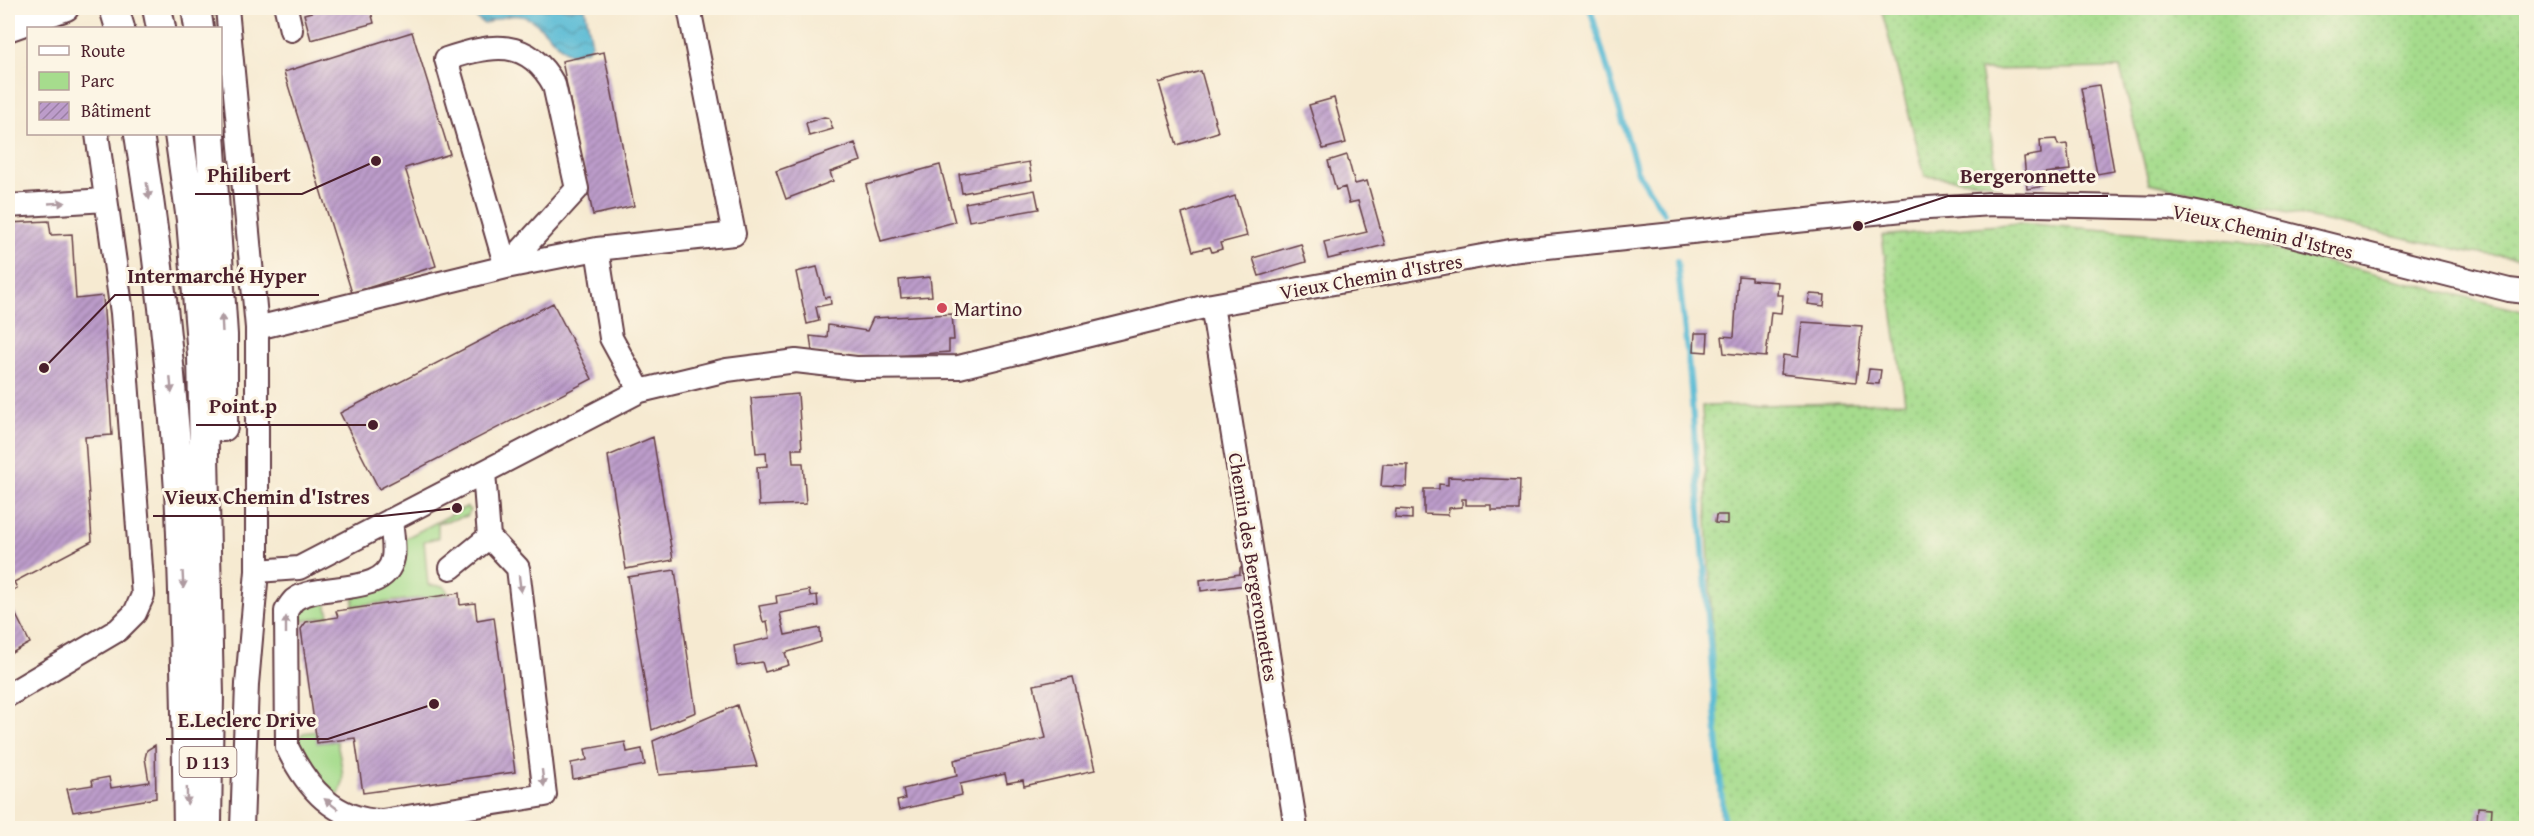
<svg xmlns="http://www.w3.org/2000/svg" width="2534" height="836" viewBox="0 0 2534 836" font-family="'Gentium Book Plus',serif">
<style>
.grass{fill:url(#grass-dots);stroke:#787e5c;stroke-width:1.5}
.green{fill:#a6dc8d;stroke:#787e5c;stroke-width:1.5}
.water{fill:url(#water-waves);stroke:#506c80;stroke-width:1.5}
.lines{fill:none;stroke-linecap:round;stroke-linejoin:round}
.stream{stroke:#55b9d4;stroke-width:6}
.building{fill:url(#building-hatch)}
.minor-casing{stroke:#643d44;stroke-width:26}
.major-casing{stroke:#643d44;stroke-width:32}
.minor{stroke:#fff;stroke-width:22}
.major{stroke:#fff;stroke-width:28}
.oneway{fill:#ae9aa0}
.poi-dot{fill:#d1495b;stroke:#fcf5e5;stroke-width:2}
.labels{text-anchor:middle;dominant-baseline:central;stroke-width:6;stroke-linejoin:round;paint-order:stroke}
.shield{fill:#fcf5e5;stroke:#7f5f63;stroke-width:1.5}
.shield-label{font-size:18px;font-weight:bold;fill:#4a1f2b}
.street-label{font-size:20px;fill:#4a1f2b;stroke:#fcf5e5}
.poi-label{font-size:20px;fill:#4a1f2b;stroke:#fcf5e5;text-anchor:start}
.leader{fill:none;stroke:#4a1f2b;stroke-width:2}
.callout-dot{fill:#4a1f2b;stroke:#fcf5e5;stroke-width:2}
.callout-label{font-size:21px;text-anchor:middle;font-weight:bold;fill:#4a1f2b;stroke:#fcf5e5;stroke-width:6;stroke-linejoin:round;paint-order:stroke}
</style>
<defs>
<pattern id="grass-dots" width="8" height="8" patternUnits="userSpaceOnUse" patternTransform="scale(1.5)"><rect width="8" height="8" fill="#a6dc8d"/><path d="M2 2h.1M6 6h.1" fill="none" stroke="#90bc7a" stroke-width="1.8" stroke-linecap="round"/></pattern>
<pattern id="water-waves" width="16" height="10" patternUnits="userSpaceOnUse" patternTransform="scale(1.5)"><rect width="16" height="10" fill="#55b9d4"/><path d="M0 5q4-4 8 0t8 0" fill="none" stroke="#4896ac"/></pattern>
<pattern id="building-hatch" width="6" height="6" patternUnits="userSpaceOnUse" patternTransform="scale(1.5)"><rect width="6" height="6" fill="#bc9cca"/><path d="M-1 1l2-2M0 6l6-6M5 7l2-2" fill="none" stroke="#9b7fa4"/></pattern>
</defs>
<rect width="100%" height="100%" fill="#fcf5e5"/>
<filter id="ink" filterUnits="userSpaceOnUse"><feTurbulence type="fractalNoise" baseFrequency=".0167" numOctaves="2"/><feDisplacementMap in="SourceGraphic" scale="12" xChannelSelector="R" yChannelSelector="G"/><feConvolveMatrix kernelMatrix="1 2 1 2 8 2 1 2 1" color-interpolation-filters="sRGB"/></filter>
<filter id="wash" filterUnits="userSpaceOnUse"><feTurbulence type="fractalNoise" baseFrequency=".008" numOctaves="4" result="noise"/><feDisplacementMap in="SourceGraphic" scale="24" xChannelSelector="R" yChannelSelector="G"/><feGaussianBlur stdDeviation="1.35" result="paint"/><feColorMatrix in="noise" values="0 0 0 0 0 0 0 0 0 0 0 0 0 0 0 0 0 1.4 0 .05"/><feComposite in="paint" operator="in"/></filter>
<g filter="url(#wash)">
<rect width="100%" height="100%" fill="#f6ead1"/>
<path class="grass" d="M1881,8H2526V259L2474,253L2149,183L2120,68L1980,70L1999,184L1925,176Z
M2019,223L2241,241L2526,312V828H1721L1702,406L1905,402L1882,236Z"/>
<path class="green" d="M466,507L470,510L467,516L438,523V538L424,541L428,585L444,586L449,595L353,606L354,596C394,589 399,578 404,539Z
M325,597L329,616L296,622L295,613L300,608Z
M316,731L317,743L337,741C339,756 348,782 338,795L323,790L296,741L303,733Z"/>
<path class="water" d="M471,8H585L592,44L587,50L569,54C535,26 532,2 484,24L477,19Z
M484,819L500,822L508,828H418Z"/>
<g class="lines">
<path class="stream" d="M1590,8L1637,171L1664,213
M1677,261L1690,378L1724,828"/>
</g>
<g id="blocks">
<path class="building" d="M321,8H370L374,23L311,40L304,14L322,9Z
M412,32L450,154L405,168L436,266L352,293L284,72Z
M604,52L634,206L593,215L562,61Z
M1201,71L1218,132L1177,145L1159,83Z
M2099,85L2114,171L2097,174L2081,88Z
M1334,98L1346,143L1323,149L1309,105Z
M824,117L829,118L833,129L809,136L806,123Z
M2056,139L2058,145L2067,144L2070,170L2044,173L2046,186L2027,189L2024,157L2041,154L2040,140Z
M855,143L861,161L830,172L833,181L786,199L776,171Z
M1347,155L1355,184L1367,181L1385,245L1328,259L1324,242L1367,232L1358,201L1349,203L1345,187L1336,190L1328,161Z
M1029,162L1032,180L962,193L959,174Z
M940,165L955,222L881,241L866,185Z
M1035,190L1039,209L969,221L965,203Z
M1235,196L1247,236L1220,243L1222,249L1212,252L1210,247L1193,251L1182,214Z
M49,221L51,235L72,234L76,299L103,296L112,435L85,437L92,541L14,582L17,588L8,593V223Z
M1301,244L1306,262L1259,276L1253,258Z
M817,267L825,298L830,297L831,304L816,307L819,321L807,324L796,272Z
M1738,276L1751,277V280L1778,282L1777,295H1783L1781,313L1771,312L1766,357L1724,353L1722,336L1734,337Z
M930,277L932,296L901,298L899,280Z
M1810,294L1825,295L1824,306L1808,304Z
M553,303L592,379L379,489L340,413Z
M952,314L954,340H949V352L869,358L812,351L810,336L827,338L828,325L867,331L873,318Z
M1802,322L1862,326L1856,382L1781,374L1783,355L1798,357Z
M1695,333H1708L1707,352L1694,351Z
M1869,369L1881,370L1879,384L1867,383Z
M798,394L802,449H792L793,463H803L806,504L759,506L757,467L767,466L766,452L756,453L751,398Z
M653,437L673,560L626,569L608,456Z
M1383,464L1408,465L1407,487L1381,486Z
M1448,477L1520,480L1519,510H1491V505H1466V499H1462V507L1449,508L1448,515L1424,514V489H1439V484L1448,485Z
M1396,509L1412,510V519L1395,518Z
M1716,515H1727V524L1715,523Z
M1249,567L1252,584L1201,591L1200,580L1240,574V568Z
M675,570L696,712L652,730L628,577Z
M809,590L810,596L817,595L818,606L780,613L785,635L820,628L821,642L785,653L789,665L765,672L762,662L737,666L734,646L770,638L767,621L763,622L759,606L777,603L776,596Z
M459,593L460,605L475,603L477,620L494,617L515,772L363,793L355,738L317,743L301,629L306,622L338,617L336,611Z
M8,599L30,643L8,655Z
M1073,677L1095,770L1024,786L1023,780L1007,783L1005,774L960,784L962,795L899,810L897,801L905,799L903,789L957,776L954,760L1046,738L1034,685Z
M737,705L757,766L659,775L653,741Z
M625,742L627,752L642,749L645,765L573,779L571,763L587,760L585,749Z
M155,745L156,798L73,812L67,789L93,785L92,780L109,777L111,788L149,782L145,758L147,750Z
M2478,807L2492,808L2491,823L2477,822Z"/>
</g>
</g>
<g filter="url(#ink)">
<use href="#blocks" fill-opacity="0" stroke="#643d44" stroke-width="1.5"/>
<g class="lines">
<defs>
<path id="minor" d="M227,8L257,328V571L247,684L242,828
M286,8L291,30
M8,10L33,23
M8,30L67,9
M8,206L106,200
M597,249L734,234L689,8
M1212,305L1296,828
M257,328L506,267L577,189L554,85C528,37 491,44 446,59L506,267L597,249L611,338L640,391
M391,520C392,532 395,547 393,558C385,598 319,581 294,600C291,603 288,608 286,611L287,747C307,788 334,820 382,821L545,795L518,568L489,537
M451,568L489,537L484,472
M257,571L299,568L640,391L727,370L796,361L856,368L959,367L1212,305L1510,251L1913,209L1992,204L2170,208L2236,221L2509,290L2526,292
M8,695L118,630L135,613L143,595L122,313L97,134"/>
<path id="major" d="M114,8L120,28
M157,8L161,28
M196,8L199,28
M139,134C158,252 172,372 179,491C185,604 186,716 188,828
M179,134L191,220L202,356L209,696L207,823
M210,134L223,335V427"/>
</defs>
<use href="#minor" class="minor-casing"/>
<use href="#major" class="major-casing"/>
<use href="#minor" class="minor"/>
<use href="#major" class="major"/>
</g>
<defs><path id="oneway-solid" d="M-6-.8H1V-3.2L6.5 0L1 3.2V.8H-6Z" transform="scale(1.5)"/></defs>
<g class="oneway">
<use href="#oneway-solid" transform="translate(148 191) rotate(81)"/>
<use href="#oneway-solid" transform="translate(57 203) rotate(-3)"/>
<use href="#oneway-solid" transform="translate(222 323) rotate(-93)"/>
<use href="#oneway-solid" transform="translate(171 385) rotate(85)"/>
<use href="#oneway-solid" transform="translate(183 580) rotate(87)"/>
<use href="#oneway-solid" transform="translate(520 584) rotate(83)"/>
<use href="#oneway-solid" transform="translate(286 625) rotate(-90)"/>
<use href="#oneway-solid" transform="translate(543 778) rotate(83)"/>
<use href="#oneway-solid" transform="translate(187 796) rotate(89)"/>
<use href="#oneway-solid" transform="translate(331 804) rotate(-142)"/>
</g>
</g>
<circle class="poi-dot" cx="942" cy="308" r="6"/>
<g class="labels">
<rect class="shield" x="179.5" y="747" width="57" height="30" rx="4.5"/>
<g class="shield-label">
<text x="208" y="762">D 113</text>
</g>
<g class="street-label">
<text transform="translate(2263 231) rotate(13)">Vieux Chemin d'Istres</text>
<text transform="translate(1371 276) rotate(-10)">Vieux Chemin d'Istres</text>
<text transform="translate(1254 567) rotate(81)">Chemin des Bergeronnettes</text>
</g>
<g class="poi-label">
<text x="954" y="308">Martino</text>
</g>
</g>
<path class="leader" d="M376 161L302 194H195M1858 226L1948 196H2108M44 368L115 295H319M373 425L289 425H196M457 508L382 516H153M434 704L328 739H166"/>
<g class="callout-dot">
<circle cx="376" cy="161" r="6"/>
<circle cx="1858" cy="226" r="6"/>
<circle cx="44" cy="368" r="6"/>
<circle cx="373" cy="425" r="6"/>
<circle cx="457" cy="508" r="6"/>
<circle cx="434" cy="704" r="6"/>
</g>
<g class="callout-label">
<text x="249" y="182">Philibert</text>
<text x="2028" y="183">Bergeronnette</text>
<text x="217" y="283">Intermarché Hyper</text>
<text x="243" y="413">Point.p</text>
<text x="267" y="504">Vieux Chemin d'Istres</text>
<text x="247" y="727">E.Leclerc Drive</text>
</g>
<rect width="2534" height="836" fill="none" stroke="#fcf5e5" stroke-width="30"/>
<rect x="27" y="27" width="195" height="108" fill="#fcf5e5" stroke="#b59f9b" stroke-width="1.5"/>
<rect x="39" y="46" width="30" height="9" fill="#ffffff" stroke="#b59f9b" stroke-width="1.5"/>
<text x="81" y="57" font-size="18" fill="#4a1f2b">Route</text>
<rect x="39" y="72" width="30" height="18" fill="#a6dc8d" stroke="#b59f9b" stroke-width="1.5"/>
<text x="81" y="87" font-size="18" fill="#4a1f2b">Parc</text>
<rect x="39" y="102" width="30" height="18" fill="url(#building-hatch)" stroke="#b59f9b" stroke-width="1.5"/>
<text x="81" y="117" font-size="18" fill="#4a1f2b">Bâtiment</text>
</svg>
